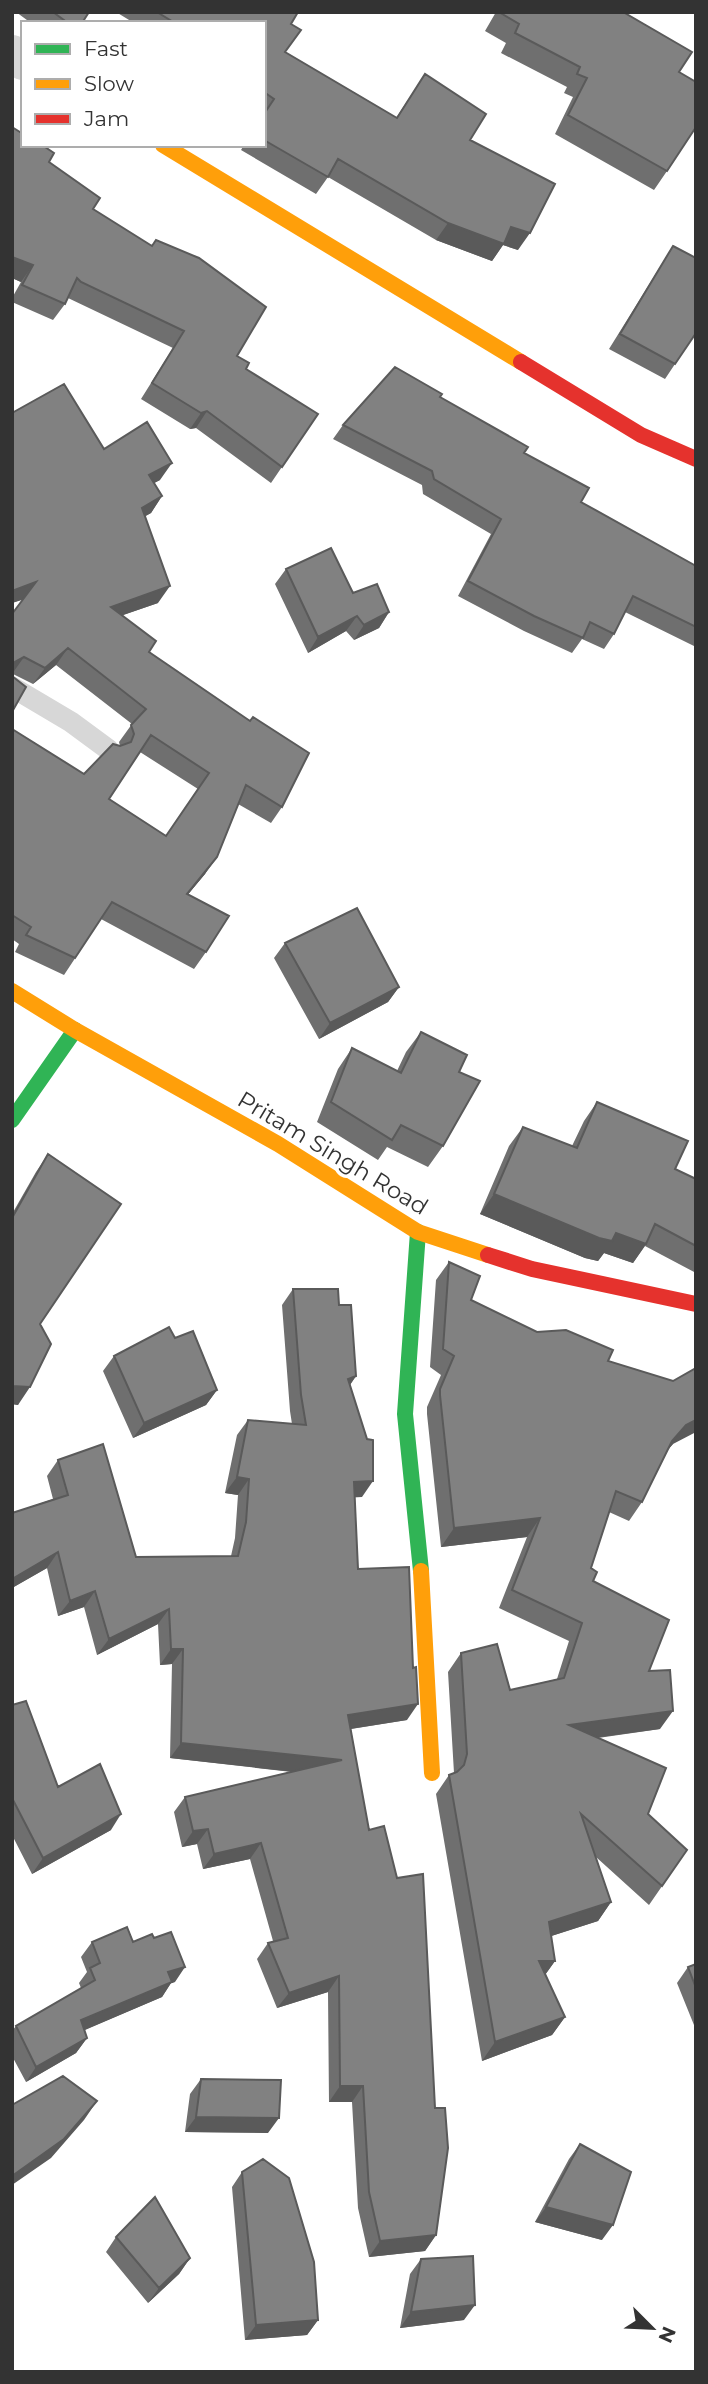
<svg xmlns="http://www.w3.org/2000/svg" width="708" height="2384" viewBox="0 0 708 2384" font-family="Montserrat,sans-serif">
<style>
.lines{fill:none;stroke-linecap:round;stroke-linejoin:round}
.lane{stroke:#d7d7d7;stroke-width:21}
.street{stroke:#d7d7d7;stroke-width:38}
.fast{stroke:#30b455;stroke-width:16}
.slow{stroke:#ff9f0a;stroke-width:16}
.jam{stroke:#e5322d;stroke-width:16}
.wall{fill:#6f6f6f;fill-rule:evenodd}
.shaded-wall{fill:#5a5a5a}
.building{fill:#818181;stroke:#5a5a5a;stroke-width:2;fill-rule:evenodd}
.labels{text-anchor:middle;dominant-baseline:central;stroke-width:7;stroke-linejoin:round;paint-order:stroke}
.street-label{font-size:23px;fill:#333;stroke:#fff}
</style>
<rect width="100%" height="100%" fill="#fff"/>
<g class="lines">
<path class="lane" d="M12,687L71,722L109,750"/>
<path class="street" d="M12,54L23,61"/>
<path class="fast" d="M12,1120L75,1030
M418,1232L405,1414L421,1571"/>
<path class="slow" d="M163,145L521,362
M12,991L75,1030L278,1144L418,1232L488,1255
M421,1571L432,1773"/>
<path class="jam" d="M521,362L641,435L696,459
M488,1255L532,1269L696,1304"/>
</g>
<path class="wall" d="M16,12H89L82,23H31Z
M116,12H298L291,24L285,52L396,118L425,74L470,140L518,250L503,245L492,261L436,240L328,177L316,194L241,150L244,145H264V23H134Z
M496,12H623L679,72L667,171L654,190L555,134L573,97L564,93L567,87L501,53L506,43L485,31Z
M12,127L49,162L93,209L152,246L156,240L246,369L318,414L271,483L196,428L190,429L141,399L173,348L68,298L65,304L53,320L12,302V298L21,282L12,278Z
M673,246L675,364L665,379L609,349L663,262Z
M440,397L524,453L581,502L696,566V647L625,612L614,634L604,649L582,639L572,653L524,631L458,596L491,534L423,494L422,485L333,439L343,425Z
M12,413L104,449L160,480L154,483L162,496L151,513L145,516L158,603L123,615L149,652L282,807L271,823L238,804L205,874L188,894L206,952L194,969L101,919L64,975L15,952L19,944L12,939V729L84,774L120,746L119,742L132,724L56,665L33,684L13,674L23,599L12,603ZM140,752L198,789L166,836L109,799Z
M286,569L353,593L389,612L379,628L354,640L346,631L308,653L275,584Z
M285,943L399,987L388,1002L319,1039L274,958Z
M421,1032L459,1072L443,1146L428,1167L387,1147L378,1160L317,1122L338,1069L352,1048L397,1071L406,1052Z
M597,1102L675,1169L696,1179V1273L645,1246L633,1263L604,1253L598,1261L585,1258L480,1214L509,1146L523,1127L572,1146L584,1121Z
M48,1154L40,1324L18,1405L12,1404V1214L36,1172Z
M449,1262L471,1300L537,1332L608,1361L673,1444L667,1451L642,1502L629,1521L609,1512L591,1568L593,1581L649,1671L660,1729L598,1738L648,1814L687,1850L649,1905L596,1857L611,1902L598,1921L551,1936L555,1961L545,1975L565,2017L552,2035L482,2061L436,1794L449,1775L453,1774L454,1773L448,1672L461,1653L510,1690L557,1679L569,1641L499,1608L527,1537L441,1547L427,1414V1407L441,1375L430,1367L436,1280Z
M293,1289L339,1305L356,1376L350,1385L362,1497H355L358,1569L407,1720L351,1729L436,2235L425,2251L369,2257L358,2208L352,2102H329L328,1992L277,2008L257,1959L268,1943L273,1941L250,1859L203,1869L197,1844L182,1847L174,1812L185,1797L292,1772L170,1758L172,1664L160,1665L158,1624L97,1655L84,1607L58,1616L47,1568L12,1588V1513L53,1499L47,1476L58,1460L136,1557L231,1556L235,1538L238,1495L225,1493L237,1435L248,1420L292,1424L290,1411L282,1305Z
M175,1338L217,1390L206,1405L133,1438L103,1371L114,1356Z
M12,1705L58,1787L111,1830L32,1874L12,1835Z
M92,1942H133L175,1982L171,1983L162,1997L84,2030L87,2038L76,2053L26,2082L12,2056V2031L16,2026L81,1988L79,1983L87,1972L81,1957Z
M696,1964V2030L677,1983L688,1967Z
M201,2079L268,2133L185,2132L190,2094Z
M580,2144L602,2240L535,2222L569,2159Z
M242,2172L318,2320L307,2335L245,2340L232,2187Z
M116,2237L190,2258L179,2274L148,2303L106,2252Z
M421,2259L464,2320L400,2328L410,2274Z"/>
<path class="shaded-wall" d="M448,223L511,227L530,233L518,250L503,245L492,261L436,240Z
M12,257L33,265L21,282L12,278Z
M207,411L196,428L190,429L201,413Z
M172,463L160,480L137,492L149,475Z
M162,496L151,513L130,525L142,508Z
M36,582L25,599L12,603V591Z
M170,586L158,603L100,623L111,607Z
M389,612L379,628L354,640L364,625Z
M357,616L346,631L308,653L318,637Z
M68,648L56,665L33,684L45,668Z
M24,657L12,674V664Z
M217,857L205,874L175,910L187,894Z
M399,987L388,1002L319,1039L330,1023Z
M494,1194L616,1233L646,1244L633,1263L604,1253L598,1261L585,1258L480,1214Z
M356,1376L345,1392L348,1379Z
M12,1386L30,1387L18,1405L12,1404Z
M217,1390L206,1405L133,1438L144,1423Z
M696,1420V1432L673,1444L659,1459L672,1441L686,1425Z
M237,1477L249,1479L238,1495L225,1493Z
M373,1481L362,1497L343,1498L354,1482Z
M540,1518L527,1537L441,1547L454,1528Z
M58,1552L47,1568L12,1588V1579Z
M95,1591L84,1607L58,1616L70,1601Z
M169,1609L158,1624L97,1655L109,1639Z
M171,1649H183L172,1664L160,1665Z
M418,1704L407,1720L337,1731L348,1715Z
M673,1711L660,1729L556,1743L569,1725Z
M181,1743L342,1760L331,1776L170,1758Z
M121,1814L111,1830L32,1874L43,1858Z
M208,1829L197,1844L182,1847L193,1831Z
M261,1843L250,1859L203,1869L214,1854Z
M611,1902L598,1921L536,1941L549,1922Z
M539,1961H555L542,1979Z
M185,1967L175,1982L171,1983L162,1997L71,2036L81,2020L168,1972Z
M339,1976L328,1992L277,2008L289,1993Z
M565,2017L552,2035L482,2061L495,2042Z
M87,2038L76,2053L26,2082L36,2067Z
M340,2086H363L352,2102H329Z
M97,2101L84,2120L51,2158L12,2185V2176Z
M196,2117L279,2118L268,2133L185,2132Z
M546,2207L613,2225L602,2240L535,2222Z
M436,2235L425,2251L369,2257L380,2241Z
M190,2258L179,2274L148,2303L159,2288Z
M475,2305L464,2320L400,2328L411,2312Z
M318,2320L307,2335L245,2340L256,2325Z"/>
<path class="building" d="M53,12H89L82,23H68Z
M157,12H298L291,24L301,30L285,52L397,118L425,74L486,114L470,140L555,184L530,233L511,227L504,244L448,223L338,159L328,177L264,140V114L274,99L264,92V23H175Z
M499,12H623L692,52L679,72L696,82V127L667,171L568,115L587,78L577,74L580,67L515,33L519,24Z
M12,127L23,134V145H42L54,153L49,162L100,198L93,209L152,246L156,240L199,258L266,307L237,356L249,363L246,369L318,414L282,467L207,411L201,413L152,383L184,331L81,282L77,278L65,304L22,285L33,265L12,257Z
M673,246L696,258V333L675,364L620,334Z
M395,367L442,394L440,397L528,447L524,453L589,488L581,502L696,566V627L633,596L614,634L590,622L583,638L534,616L468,581L501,519L434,479L432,471L343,425Z
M64,384L104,449L147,422L172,463L149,475L162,496L142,508L170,586L111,607L156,641L149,652L250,721L253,717L309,753L282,807L246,785L217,857L187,894L229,916L206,952L112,902L75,958L26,935L31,927L12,915V729L84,774L113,744L120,746L131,742L134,734L131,725L146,709L68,648L45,668L24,657L13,663L12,665V614L36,582L12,591V413ZM151,735L209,773L166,836L109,799Z
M331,548L353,593L377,584L389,612L364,625L357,616L318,637L286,569Z
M12,676L26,687L12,712Z
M357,908L399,987L330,1023L285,943Z
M421,1032L467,1055L459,1072L480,1081L443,1146L401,1125L392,1140L331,1102L352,1048L401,1073Z
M597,1102L688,1141L675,1169L696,1179V1246L655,1224L646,1244L616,1233L612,1241L599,1238L494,1194L523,1127L577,1148Z
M48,1154L121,1204L40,1324L51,1344L30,1387L12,1386V1218Z
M449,1262L480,1276L471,1300L537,1332L566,1330L613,1350L608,1361L673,1381L696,1368V1420L686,1425L672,1441L642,1502L616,1491L591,1568L597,1572L593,1581L669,1620L649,1671L670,1670L673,1711L569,1725L666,1768L648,1814L687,1850L662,1886L581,1814L611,1902L549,1922L555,1961H539L565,2017L495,2042L449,1775L457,1772L464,1765L467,1754L461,1653L497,1644L510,1690L564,1678L582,1623L512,1590L540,1518L454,1528L440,1395V1389L454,1356L443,1349Z
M293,1289H338L339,1305H351L356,1376L348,1379L367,1439L373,1440V1481L354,1482L358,1569L409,1567L413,1668L416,1667L418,1704L348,1715L369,1830L384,1826L397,1878L423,1874L435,2108H445L448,2148L436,2235L380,2241L369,2192L363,2086H340L339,1976L289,1993L268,1943L288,1938L261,1843L214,1854L208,1829L193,1831L185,1797L342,1760L181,1743L183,1649H171L169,1609L109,1639L95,1591L70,1601L58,1552L12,1579V1513L68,1495L58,1460L103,1444L136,1557L238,1556L246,1522L249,1479L237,1477L248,1420L306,1425L301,1395Z
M169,1327L175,1338L193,1331L217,1390L144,1423L114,1356Z
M26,1701L58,1787L100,1764L121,1814L43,1858L12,1798V1705Z
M127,1927L133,1942L152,1934L154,1938L171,1932L185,1967L168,1972L172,1982L81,2020L87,2038L36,2067L16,2026L95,1980L90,1968L100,1963L92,1942Z
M696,1964V1988L688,1967Z
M63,2076L97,2101L64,2139L12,2176V2105Z
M201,2079L281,2080L279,2118L196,2117Z
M580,2144L631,2172L613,2225L546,2207Z
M263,2159L289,2178L314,2262L318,2320L256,2325L242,2172Z
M155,2197L190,2258L159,2288L116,2237Z
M473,2256L475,2305L411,2312L421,2259Z"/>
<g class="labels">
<g class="street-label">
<text transform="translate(333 1153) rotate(31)">Pritam Singh Road</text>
</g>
</g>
<rect width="708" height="2384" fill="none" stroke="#333333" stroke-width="28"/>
<rect x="21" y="21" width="245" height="126" fill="#ffffff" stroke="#adadad" stroke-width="2"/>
<rect x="35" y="44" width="35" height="10" fill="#30b455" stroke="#adadad" stroke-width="2"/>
<text x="84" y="56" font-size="21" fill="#333333">Fast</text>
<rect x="35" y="79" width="35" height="10" fill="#ff9f0a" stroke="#adadad" stroke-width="2"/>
<text x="84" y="91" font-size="21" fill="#333333">Slow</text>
<rect x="35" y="114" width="35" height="10" fill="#e5322d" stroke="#adadad" stroke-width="2"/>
<text x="84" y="126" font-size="21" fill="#333333">Jam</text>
<g transform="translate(652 2328) rotate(114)" stroke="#ffffff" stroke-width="5" paint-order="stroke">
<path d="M0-5L12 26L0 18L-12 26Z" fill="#333333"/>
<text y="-10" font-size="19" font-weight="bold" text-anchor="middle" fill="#333333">N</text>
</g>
</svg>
